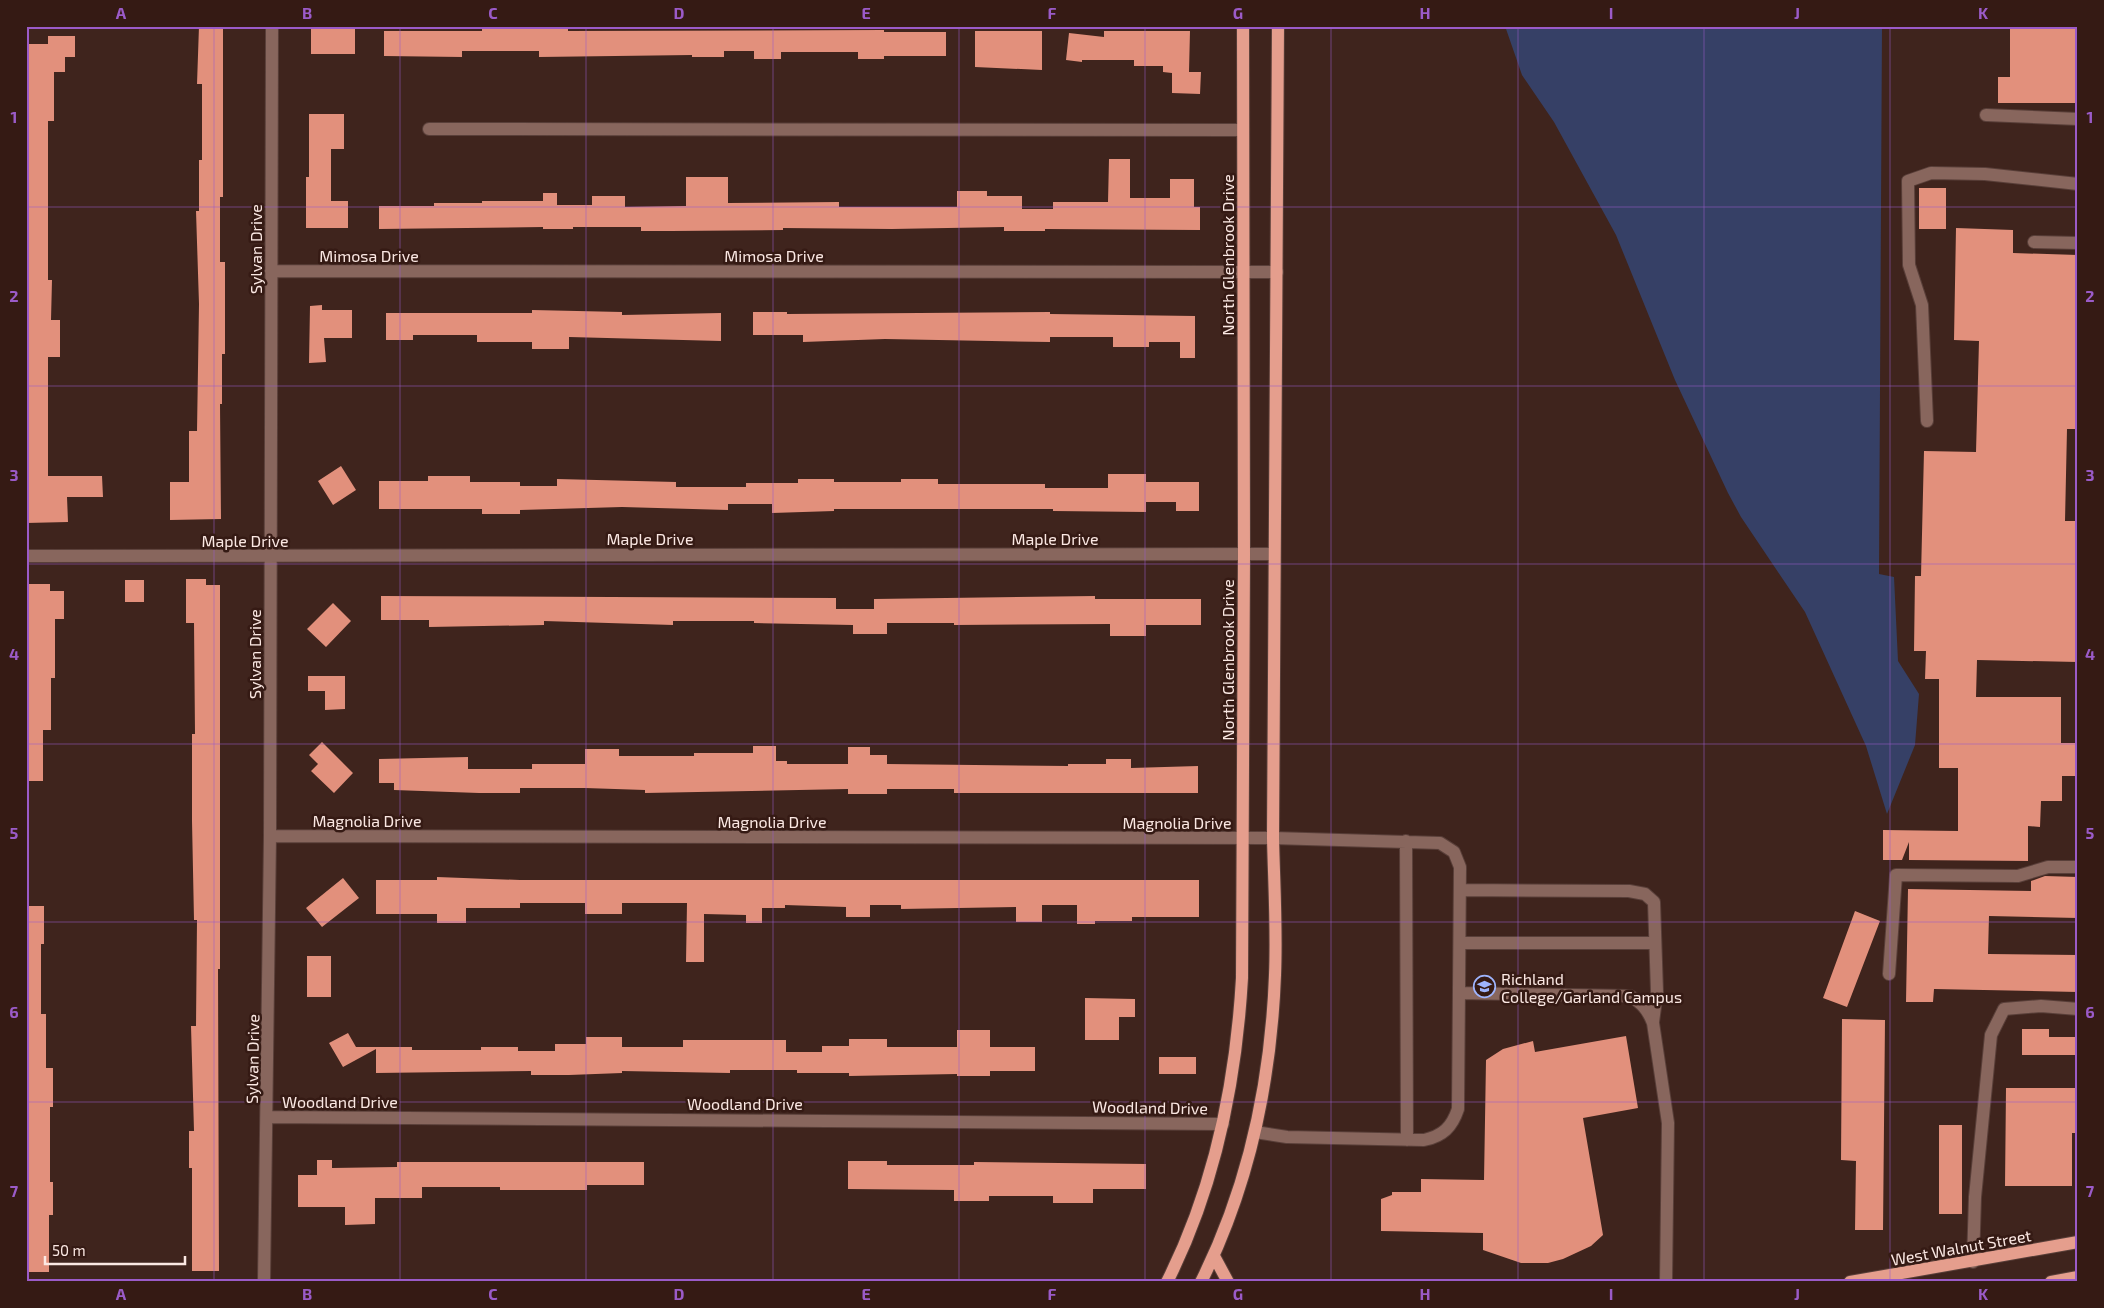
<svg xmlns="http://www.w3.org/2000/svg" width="2104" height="1308" viewBox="0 0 2104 1308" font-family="'Exo 2',sans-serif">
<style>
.green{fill:#364066}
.building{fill:#e2907c}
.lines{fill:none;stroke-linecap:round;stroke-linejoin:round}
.minor-casing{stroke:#593f39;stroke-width:14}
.major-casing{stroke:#593f39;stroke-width:14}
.minor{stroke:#88665d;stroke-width:12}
.major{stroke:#e59e8d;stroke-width:12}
.grid{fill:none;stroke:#9b5bc8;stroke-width:1;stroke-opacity:0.55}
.labels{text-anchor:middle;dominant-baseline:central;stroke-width:5;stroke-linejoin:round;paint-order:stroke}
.street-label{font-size:16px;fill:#fbe8e3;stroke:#351a14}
.poi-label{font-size:16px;fill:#fbe8e3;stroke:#351a14;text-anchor:start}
.neatline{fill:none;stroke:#9b5bc8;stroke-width:2}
.grid-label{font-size:16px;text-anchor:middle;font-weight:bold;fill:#9b5bc8}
</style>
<rect width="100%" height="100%" fill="#3f241d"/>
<path class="green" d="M1505,26H1882L1879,574L1894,577L1898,661L1919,694L1915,745L1887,814L1866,746L1805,612L1741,517L1728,493L1675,380L1616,235L1554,122L1522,75Z"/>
<path class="building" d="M199,26H223V197H220V262H225V354H222V404H220L221,519L170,520V482H189V431H197L199,304L196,211H199V160H202V84H197Z
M311,26H355V54H311Z
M2010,26H2078V103H1998V77H2010Z
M482,29H568V31L884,30V32H946V56H884V59H858V52H781V59H754V51H724V57H692V55L539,57V51H462V57L384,56V31H482Z
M975,31H1042V70L975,67Z
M1104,31H1190L1189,72H1201L1200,94L1172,93V73L1163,72V66H1134V60H1082V62L1066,60L1069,33L1104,37Z
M48,36H75V57H65V72H54V121H48V280H52L51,320H60V357H48V476H102L103,497H67L68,522L26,523V433H29V310H26L27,44H48Z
M309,114H344V149H331V201H348V228H306V177H309Z
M1109,159H1130V198H1170V179H1194V207H1200V230L1045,229V231H1004V227L892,229L783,228V230L671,231H641V227H573V229H543V227L379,229V206H434V203H482V201H543V193H557V205H592V196H625V207L686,206V177H728V203L839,202V207H957V191H987V196H1022V209H1053V202H1108Z
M1919,188H1946V229H1919Z
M1956,228L2013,230V253L2078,255V429H2067L2065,521H2078V662L1977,660L1976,697H2061V743H2075V776H2062V801H2041L2040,827L2028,826V861L1909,860V842L1902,860H1883V830L1958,831V768H1939V679H1925L1926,651H1914L1915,576H1921L1924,451L1976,452L1979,341L1954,340Z
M322,305V310H352V338H324L326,362L309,363L310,306Z
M532,310L622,312V315L721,313V341L569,337V349H532V342H477V335H413V340H386V313H532Z
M753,312H787V314L1050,312V314L1195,316V358H1180V342H1149V347H1113V337H1050V342L885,339L803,342V335H753Z
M341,466L356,490L333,505L318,481Z
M1108,474H1146V482H1199V511H1176V502H1146V512L1053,511V509H834V511L772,513V504H728V510L622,507L520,510V514H482V509H379V481H428V476H470V482H520V486H557V479L676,482V487H746V483H798V479H834V482H901V479H938V484H1045V488H1108Z
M186,579H206V585H220V969H218L219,1271H192V1168H189V1131H194L191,1026H196L197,920H194L192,821V734H195L194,623H186Z
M125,580H144V602H125Z
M26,584H50V591H64V619H55V678H51V730H43V781H26Z
M381,596L836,598V609H874V599L1095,596V599H1201V625H1146V636H1110V624L954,625V623H887V634H853V625L754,623V621H673V625L544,621V625L429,627V620H381Z
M333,603L351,621L326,647L307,629Z
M308,676H345V709L325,710V691H308Z
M322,742L353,773L334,793L311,771L318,764L309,755Z
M753,746H776V761H787V764H848V747H870V755H887V764L1068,766V764H1106V759H1131V768L1198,766V793H954V789H887V794H848V789L645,793V790L585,788H520V793H479L394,790V783H379V759L468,757V769H532V764H585V749H619V756H694V753H753Z
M2045,876L2078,877V918L1989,916L1988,954L2078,955V992L1934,989L1933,1002H1906L1908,889L2031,891V881Z
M437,877L520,880H1199V917H1132V921H1095V924H1077V905H1042V922H1016V907L901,909V905H870V917H846V907L785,905V908H762V923H746V915L704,914V962H686L687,903H622V914H585V903H520V908H466V923H437V914H376V880H437Z
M343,878L359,898L322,927L306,908Z
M26,906H44V944H41V1014H46V1068H53V1107H50V1182H53V1215H49V1272H26Z
M1855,911L1880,921L1847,1007L1823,998Z
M307,956H331V997H307Z
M1085,998L1135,999V1017H1119V1040H1085Z
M1842,1019L1885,1020L1883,1230H1855L1856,1161L1841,1160Z
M2022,1029H2049V1037H2078V1055H2022Z
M957,1030H990V1047H1035V1071H990V1076H957V1074L849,1076V1073H797V1070H730V1073L622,1071V1073L569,1075H531V1071L376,1073V1049L343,1067L329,1043L348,1033L356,1047H412V1050H481V1047H518V1051H555V1044H586V1037H622V1047H683V1040H786V1052H822V1046H849V1039H887V1047H957Z
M1626,1036L1638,1108L1583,1118L1603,1235L1591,1246L1563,1259L1548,1263H1521L1483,1250V1233L1381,1231V1199L1392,1195V1192H1421V1179L1484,1180L1486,1060L1503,1049L1533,1041L1535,1052Z
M1159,1057H1196V1074H1159Z
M2006,1088H2078V1133H2072V1186H2005Z
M1939,1125H1962V1214H1939Z
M317,1160H332V1168L397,1167V1162H644V1185H587V1190H500V1187H422V1198H375V1224L345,1225V1207H298V1175H317Z
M848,1161H887V1165H974V1162L1146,1164V1189H1093V1203H1053V1196H989V1201H954V1190L848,1189Z"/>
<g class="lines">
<defs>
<path id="minor" d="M1986,115L2078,119
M429,129L1243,130
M2034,242L2078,243
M271,271L1277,272
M1927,421L1922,305L1909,265L1908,181L1931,173L1985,174L2078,184
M26,556L1274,554
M270,836L1273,838L1440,843L1454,852L1460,867L1458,1109C1452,1127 1443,1136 1424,1140L1287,1137L1255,1132
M1406,841L1407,1140
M1460,890L1629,891L1645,894L1654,902L1657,992L1653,1022
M1460,943H1655
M1889,974L1896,875L2018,876L2048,867H2078
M1459,993L1630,996C1642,1003 1648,1010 1653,1023L1668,1123L1666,1282
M267,1117L1223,1124
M1973,1262L1975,1197L1991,1035L2004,1009L2041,1006L2078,1009
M264,1282L270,836L272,26"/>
<path id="major" d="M1214,1256L1228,1282
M1167,1282C1215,1187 1236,1083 1242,978L1244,554L1243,26
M1201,1282C1249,1186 1271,1081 1275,975C1277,929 1274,883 1273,838L1278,26
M1850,1282L2078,1242
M2051,1282L2078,1277"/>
</defs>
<use href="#minor" class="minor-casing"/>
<use href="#major" class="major-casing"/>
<use href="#minor" class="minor"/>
<use href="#major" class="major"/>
</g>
<path class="grid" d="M214,26V1282M400,26V1282M586,26V1282M773,26V1282M959,26V1282M1145,26V1282M1331,26V1282M1518,26V1282M1704,26V1282M1890,26V1282M26,207H2078M26,386H2078M26,564H2078M26,744H2078M26,922H2078M26,1102H2078"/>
<defs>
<symbol id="university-ring" viewBox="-11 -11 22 22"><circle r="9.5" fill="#351a14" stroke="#9eb4fd" stroke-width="1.5"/><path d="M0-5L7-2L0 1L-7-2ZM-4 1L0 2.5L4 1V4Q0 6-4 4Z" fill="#9eb4fd"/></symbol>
</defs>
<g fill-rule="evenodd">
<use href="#university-ring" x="1472" y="974" width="25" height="25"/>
</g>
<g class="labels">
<g class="street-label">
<text transform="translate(255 249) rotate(-90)">Sylvan Drive</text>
<text x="369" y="255">Mimosa Drive</text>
<text x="774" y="255">Mimosa Drive</text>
<text transform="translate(1227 255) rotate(-90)">North Glenbrook Drive</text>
<text x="650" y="538">Maple Drive</text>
<text x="1055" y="538">Maple Drive</text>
<text x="245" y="540">Maple Drive</text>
<text transform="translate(254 654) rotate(-90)">Sylvan Drive</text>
<text transform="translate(1227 660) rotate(-90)">North Glenbrook Drive</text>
<text x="367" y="820">Magnolia Drive</text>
<text x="772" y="821">Magnolia Drive</text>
<text x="1177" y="822">Magnolia Drive</text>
<text transform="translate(252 1059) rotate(-89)">Sylvan Drive</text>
<text x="340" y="1101">Woodland Drive</text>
<text x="745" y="1103">Woodland Drive</text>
<text transform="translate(1150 1107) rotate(1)">Woodland Drive</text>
<text transform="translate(1961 1247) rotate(-10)">West Walnut Street</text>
</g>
<g class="poi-label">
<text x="1501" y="978">Richland<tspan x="1501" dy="18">College/Garland Campus</tspan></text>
</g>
</g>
<rect width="2104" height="1308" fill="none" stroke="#351a14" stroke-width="55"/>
<path d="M45 1256v8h140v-8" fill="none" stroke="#fbe8e3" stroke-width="2.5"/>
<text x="52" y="1256" font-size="15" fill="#fbe8e3" stroke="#351a14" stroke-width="4" paint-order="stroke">50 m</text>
<rect x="28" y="28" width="2048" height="1252" class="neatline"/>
<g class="grid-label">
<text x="121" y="19">A</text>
<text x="307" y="19">B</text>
<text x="493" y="19">C</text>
<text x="679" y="19">D</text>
<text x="866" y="19">E</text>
<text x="1052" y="19">F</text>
<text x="1238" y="19">G</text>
<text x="1425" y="19">H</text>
<text x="1611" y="19">I</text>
<text x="1797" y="19">J</text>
<text x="1983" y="19">K</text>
<text x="14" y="123">1</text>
<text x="2090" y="123">1</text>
<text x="14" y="302">2</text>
<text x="2090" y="302">2</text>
<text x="14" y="481">3</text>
<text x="2090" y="481">3</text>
<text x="14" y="660">4</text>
<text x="2090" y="660">4</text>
<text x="14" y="839">5</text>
<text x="2090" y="839">5</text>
<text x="14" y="1018">6</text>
<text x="2090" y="1018">6</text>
<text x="14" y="1197">7</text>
<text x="2090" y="1197">7</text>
<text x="121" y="1300">A</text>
<text x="307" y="1300">B</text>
<text x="493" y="1300">C</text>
<text x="679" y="1300">D</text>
<text x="866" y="1300">E</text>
<text x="1052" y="1300">F</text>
<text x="1238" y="1300">G</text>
<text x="1425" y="1300">H</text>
<text x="1611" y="1300">I</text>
<text x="1797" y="1300">J</text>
<text x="1983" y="1300">K</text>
</g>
</svg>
